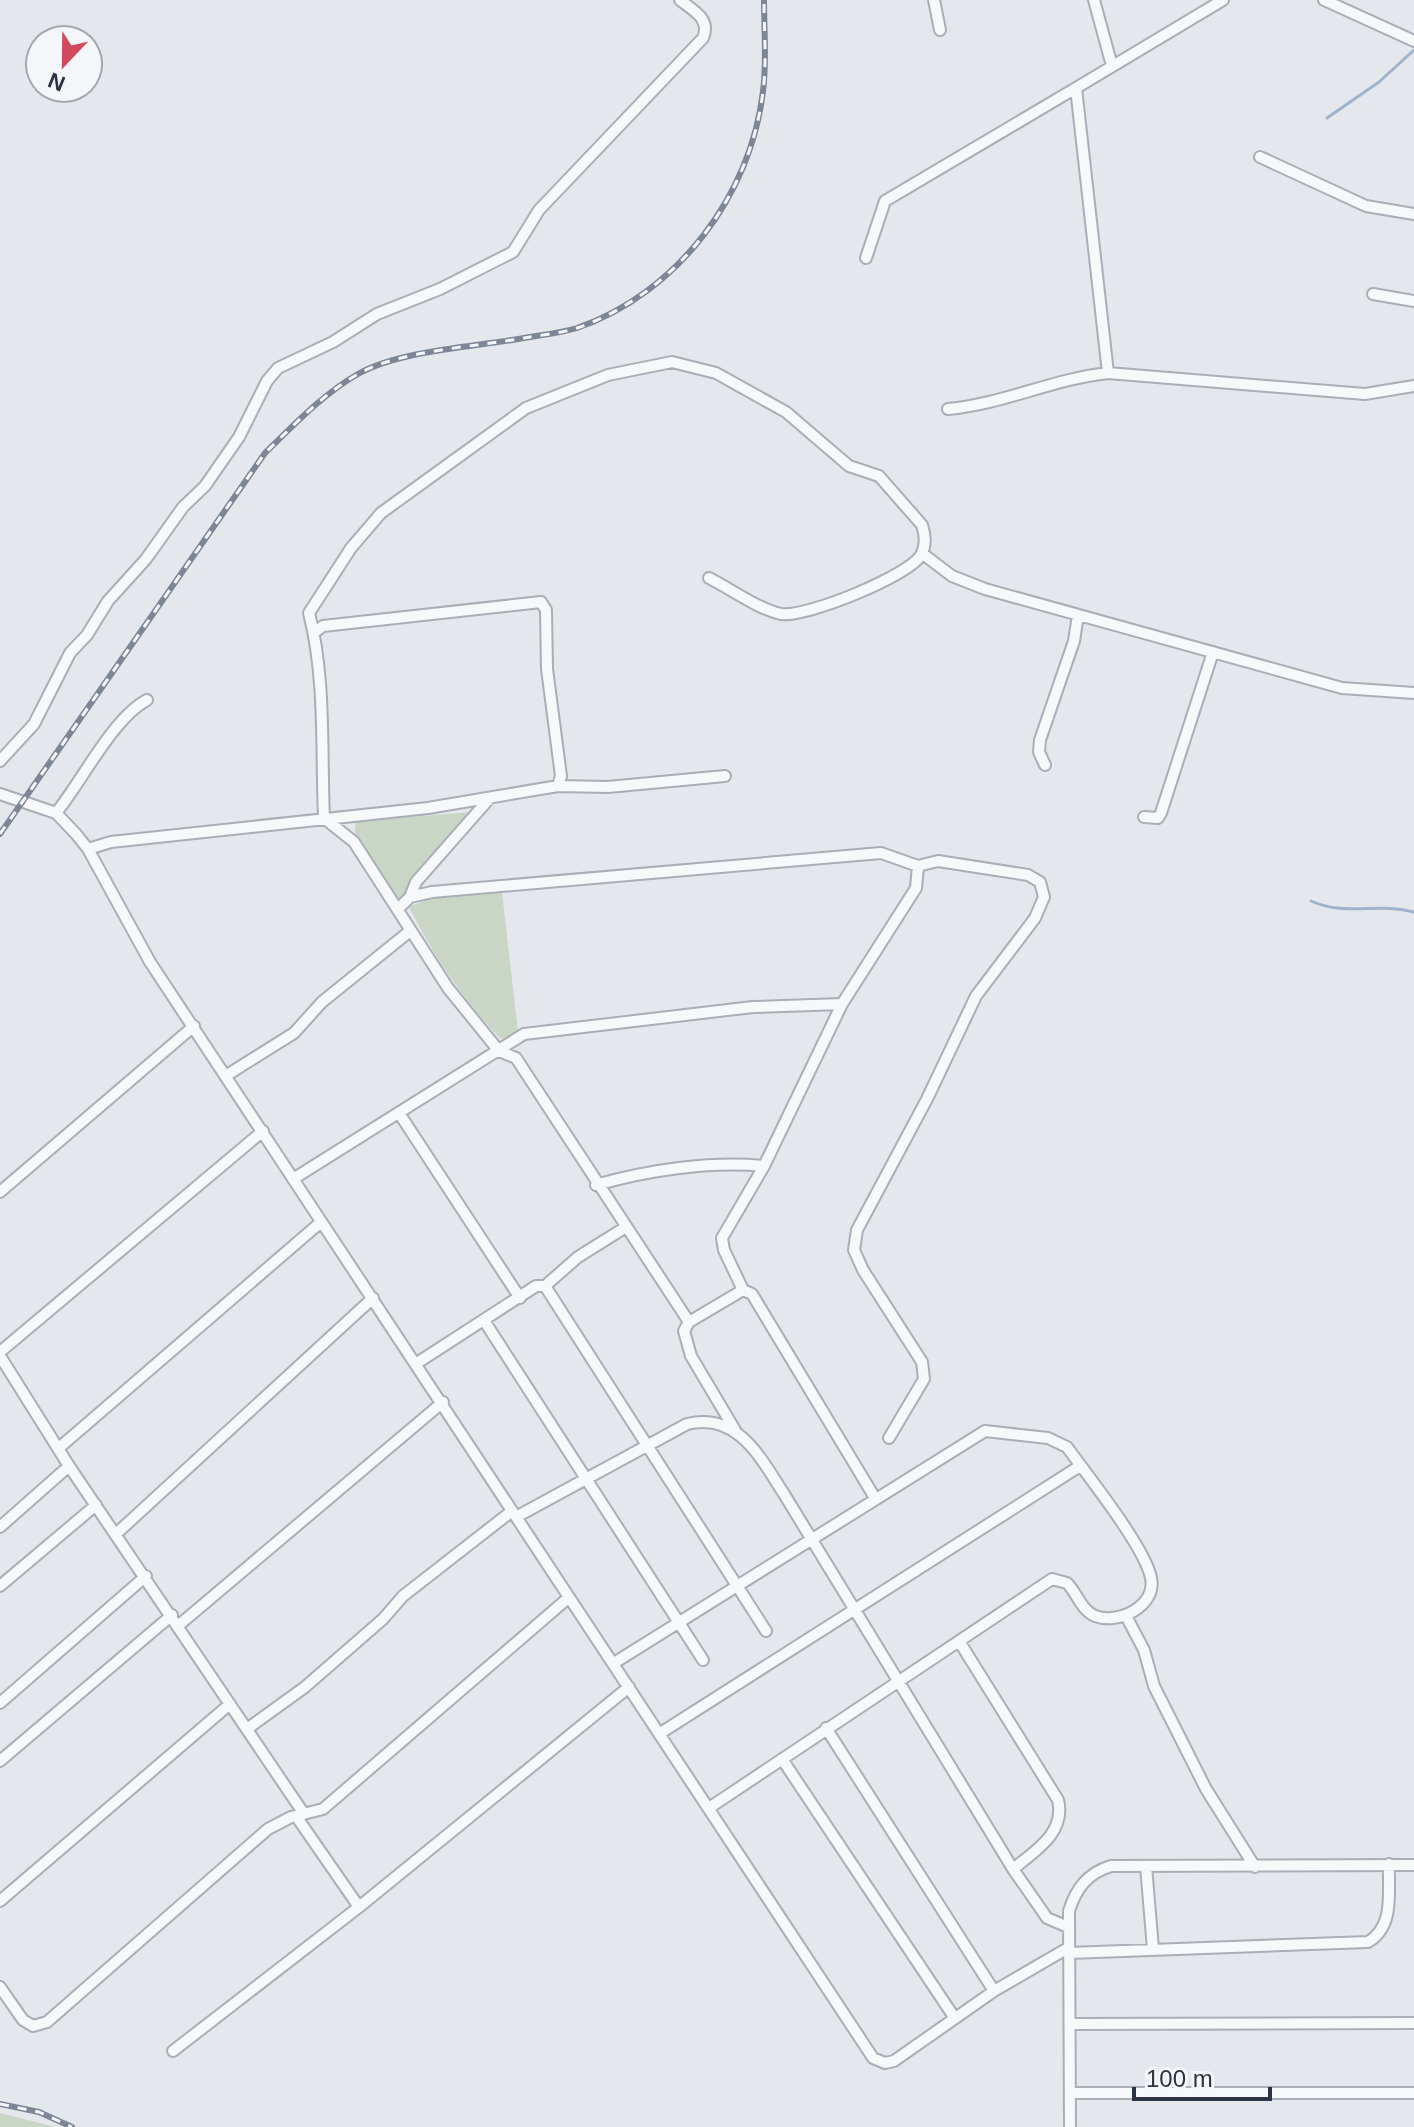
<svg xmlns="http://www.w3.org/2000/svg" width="1414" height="2127" viewBox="0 0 1414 2127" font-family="Arial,sans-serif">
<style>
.green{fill:#c9d6c5}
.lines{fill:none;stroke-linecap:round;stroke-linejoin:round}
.stream{stroke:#9fb4cc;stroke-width:3}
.minor-casing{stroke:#a9aeb7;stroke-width:14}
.minor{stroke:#f7f8fa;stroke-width:10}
.rail-casing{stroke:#7d8696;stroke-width:6}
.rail{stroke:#f4f6f9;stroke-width:3;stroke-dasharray:9;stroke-linecap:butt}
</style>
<rect width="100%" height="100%" fill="#e4e7ec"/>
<path class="green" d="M474,812L400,901L355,833L356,821Z
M502,892L518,1032L501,1039C462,999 434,956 409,907L431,898Z
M0,2113L55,2127H0Z"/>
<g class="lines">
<path class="stream" d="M1327,118L1379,82L1414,50
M1311,901C1346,917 1379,902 1414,912"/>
<defs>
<path id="minor" d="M934,0L940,30
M1094,0L1112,66
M1324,0L1414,41
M1260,157L1366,206L1414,214
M866,258L885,201L1076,88
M1373,294L1414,301
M1108,373L1076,88L1223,0
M948,409C1003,404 1053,379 1108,373L1365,394L1414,386
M923,554L952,576L985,589L1342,688L1414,693
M0,761L34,724L70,653L87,635L108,601L146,559L183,507L205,486L239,437L267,381L278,368L333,342L377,314L440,289L513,252L539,210L703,38C711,19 694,11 680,0
M1045,765L1039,752L1040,740L1074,641L1078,615
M558,786L608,787L725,776
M0,794L56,813L76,834L88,849L150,962L873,2058L885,2063L894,2061L994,1991L1068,1948
M56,813C82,781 113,718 147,700
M1144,817L1158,818L1161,813L1213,652
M88,849L111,842L428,808L558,786L561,776L547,669L546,610L541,602L323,626L315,632
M410,897L416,882L489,799
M398,909L410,897L432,892L881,853L918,866L916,888L842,1004L764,1166L722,1238L724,1250L743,1290
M227,1075L294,1033L322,1002L410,931
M399,1113L520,1298
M293,1179L524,1034L753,1007L842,1004
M596,1185C648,1170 710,1161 764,1166
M0,1192L194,1026
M545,1286L578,1257L626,1227
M485,1322L703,1660
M689,1322L516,1058L499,1051L448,988L354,842L324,818C321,750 326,679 309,613L351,548L381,513L526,408L608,375L672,362L716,373L786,412L849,466L879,476L922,525C925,534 926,546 921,555C909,576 805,618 781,614C758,609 731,589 709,578
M0,1352L263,1131
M0,1356L69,1466L304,1814
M417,1363L536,1286H545L766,1631
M735,1430L691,1356L684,1331L689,1322L743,1290L752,1294L875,1498
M889,1438L924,1379L922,1362L863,1270L854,1250L857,1230L927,1099L976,996L1035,918L1044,897L1040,882L1028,875L938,861L918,866
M60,1447L321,1222
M516,1517L687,1424C738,1412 760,1457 784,1494L1013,1869L1047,1918L1068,1927
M0,1527L69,1466
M117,1533L373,1298
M0,1586L96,1505
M1126,1616L1144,1650L1154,1686L1206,1789L1255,1867
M179,1625L443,1402
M959,1641L1058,1800C1066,1833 1035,1851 1013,1869
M614,1663L985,1431L1048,1438L1067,1447C1087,1475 1145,1547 1151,1578C1157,1606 1118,1625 1095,1616C1081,1610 1077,1593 1067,1583L1052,1579L709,1808
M0,1703L146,1576
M826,1728L994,1991
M247,1729L305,1687L383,1619L403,1596L512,1511
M659,1734L1080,1466
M782,1759L954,2017
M0,1761L172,1615
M296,1816L359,1907
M1146,1866L1153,1949
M0,1901L230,1704
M1069,1953L1368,1942C1395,1926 1388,1892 1389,1864
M0,1987L23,2020L33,2026L47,2022L268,1829L291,1817L323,1809L567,1599
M1071,2024L1414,2023
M173,2051L359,1907L629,1687
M1070,2093H1414
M1070,2127L1069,1911C1076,1888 1088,1873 1111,1866L1414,1865"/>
</defs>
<use href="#minor" class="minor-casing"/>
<use href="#minor" class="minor"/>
<defs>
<path id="rail" d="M0,834L265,453C294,425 323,394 358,374C401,350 475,347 524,338C541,335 561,333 577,328C678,293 751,195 763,91C767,62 764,30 764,0
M0,2104L39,2112L72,2127"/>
</defs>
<use href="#rail" class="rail-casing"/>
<use href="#rail" class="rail"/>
</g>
<g transform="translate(64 64) rotate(202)"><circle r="38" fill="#f4f6f9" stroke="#a4a8b1" stroke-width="2"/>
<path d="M0-6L14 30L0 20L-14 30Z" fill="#d1495b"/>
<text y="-12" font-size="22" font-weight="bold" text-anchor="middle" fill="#2b3445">N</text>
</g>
<path d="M1134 2087v12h136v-12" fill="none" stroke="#2b3445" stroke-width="4"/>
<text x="1146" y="2087" font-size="24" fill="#2b3445" stroke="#f4f6f9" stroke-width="6" paint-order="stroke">100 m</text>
</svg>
